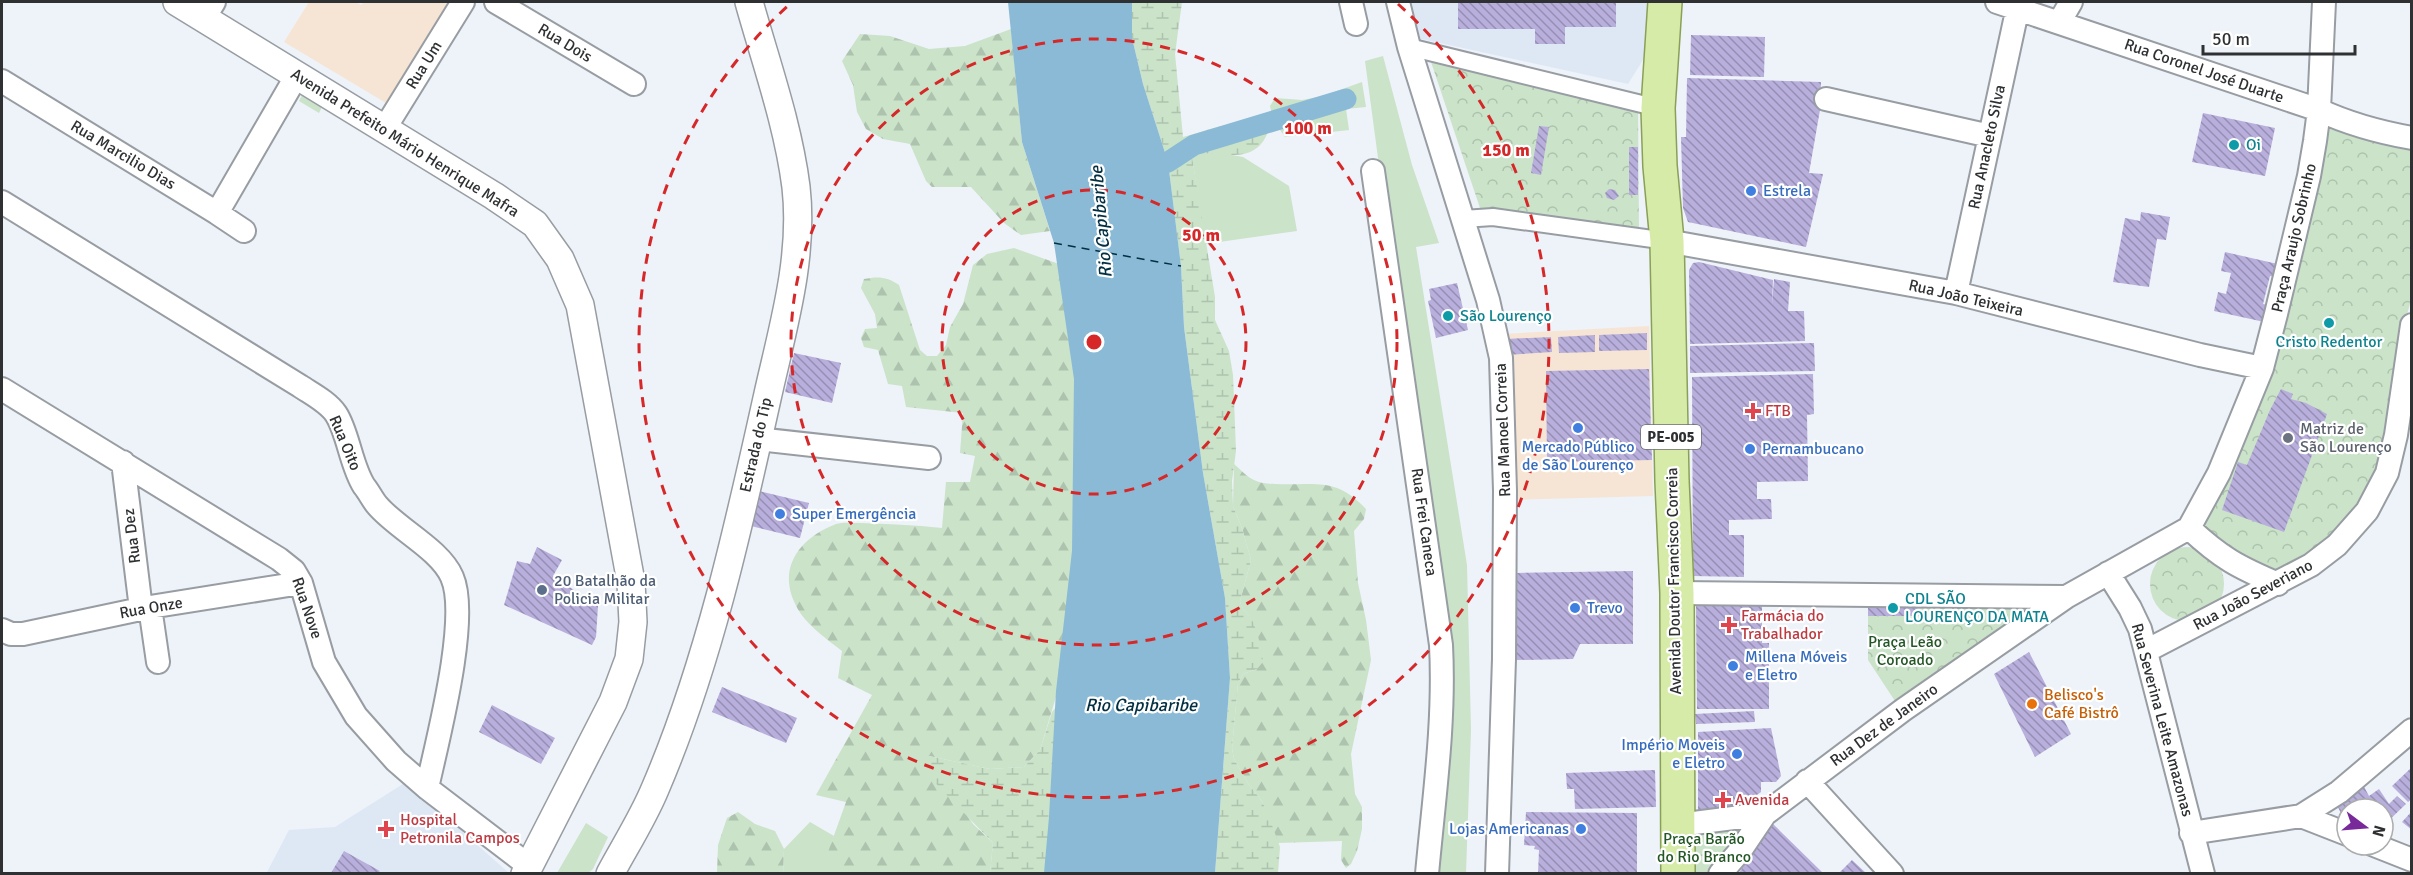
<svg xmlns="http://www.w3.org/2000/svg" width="2413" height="875" viewBox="0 0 2413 875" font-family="Signika,sans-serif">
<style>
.commercial{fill:#f6e5d4}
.built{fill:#dee8f5}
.grass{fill:#cae3c9}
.forest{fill:url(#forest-firs)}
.wetland{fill:url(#wetland-marsh)}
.park{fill:url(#park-crowns)}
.water{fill:#8abad6}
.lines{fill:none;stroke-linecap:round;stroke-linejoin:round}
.canal{stroke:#8abad6;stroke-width:21}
.ferry{stroke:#032f42;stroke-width:1.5;stroke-dasharray:8 6;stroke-linecap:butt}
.building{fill:url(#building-back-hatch)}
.pedestrian-casing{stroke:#989da3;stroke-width:20}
.minor-casing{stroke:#989da3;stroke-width:26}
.tertiary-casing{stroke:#989da3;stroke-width:30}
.primary-casing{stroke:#8aa058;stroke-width:36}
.pedestrian{stroke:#fff;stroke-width:16}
.minor{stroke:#fff;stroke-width:22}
.tertiary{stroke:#fff;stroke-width:27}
.primary{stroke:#d6eba7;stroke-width:33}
.ring{fill:none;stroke:#d62828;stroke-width:3;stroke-dasharray:10 8}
.culture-dot{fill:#0f9aa8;stroke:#fff;stroke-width:2}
.shop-dot{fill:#3f7fe0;stroke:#fff;stroke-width:2}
.health-dot{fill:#e0444e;stroke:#fff;stroke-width:2}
.worship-dot{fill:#6b7280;stroke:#fff;stroke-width:2}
.service-dot{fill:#5c6f8a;stroke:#fff;stroke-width:2}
.food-dot{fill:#e8710a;stroke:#fff;stroke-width:2}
.labels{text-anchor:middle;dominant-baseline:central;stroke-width:4.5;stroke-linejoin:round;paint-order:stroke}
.shield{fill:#fff;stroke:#6d6e70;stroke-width:1.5}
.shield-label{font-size:15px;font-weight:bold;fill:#2e3032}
.street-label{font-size:16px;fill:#2e3032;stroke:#fff}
.culture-label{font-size:16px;fill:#0d838f;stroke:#fff;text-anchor:start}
.shop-label{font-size:16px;fill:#366cbe;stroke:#fff;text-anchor:start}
.health-label{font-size:16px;fill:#be3a42;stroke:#fff;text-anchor:start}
.worship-label{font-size:16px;fill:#5b616d;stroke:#fff;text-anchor:start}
.service-label{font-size:16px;fill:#4e5e75;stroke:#fff;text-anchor:start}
.park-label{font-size:16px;fill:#245726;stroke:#fff}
.food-label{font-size:16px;fill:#c56008;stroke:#fff;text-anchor:start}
.water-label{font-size:18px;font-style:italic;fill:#032f42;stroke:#fff}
.centre{fill:#d62828;stroke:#fff;stroke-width:3}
.ring-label{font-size:18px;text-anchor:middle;font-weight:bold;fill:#d62828;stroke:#fff;stroke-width:4.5;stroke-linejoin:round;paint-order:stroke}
</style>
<defs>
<pattern id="forest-firs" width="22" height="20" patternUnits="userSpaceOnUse" patternTransform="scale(1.5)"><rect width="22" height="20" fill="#cae3c9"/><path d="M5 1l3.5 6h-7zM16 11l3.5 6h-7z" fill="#aec3ad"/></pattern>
<pattern id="wetland-marsh" width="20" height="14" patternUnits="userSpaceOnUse" patternTransform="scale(1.5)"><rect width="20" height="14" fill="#cae3c9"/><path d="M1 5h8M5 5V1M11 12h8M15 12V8" fill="none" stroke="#aec3ad"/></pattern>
<pattern id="park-crowns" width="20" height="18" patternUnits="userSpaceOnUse" patternTransform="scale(1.5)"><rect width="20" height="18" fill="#cae3c9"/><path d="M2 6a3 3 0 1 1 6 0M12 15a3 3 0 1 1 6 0" fill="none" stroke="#aec3ad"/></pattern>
<pattern id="building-back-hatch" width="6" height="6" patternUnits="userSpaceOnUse" patternTransform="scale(1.5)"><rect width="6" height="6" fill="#b8afdd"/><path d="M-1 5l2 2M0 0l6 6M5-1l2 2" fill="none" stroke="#968fb4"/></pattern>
</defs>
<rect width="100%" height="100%" fill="#eef2f9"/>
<path class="commercial" d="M309,2H356L361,5L364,2H449L386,103L284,42Z
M1649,326L1653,496L1507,500L1502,334Z"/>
<path class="built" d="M1409,2H1650L1648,52L1628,84L1417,38Z
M406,782L509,873L266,874L289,830L335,827Z"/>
<path class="grass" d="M1383,56L1412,165L1439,243L1416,247L1467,565L1471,730L1466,873H1428L1448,679L1365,61Z
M1362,82L1366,107L1346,109L1349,130L1285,137L1273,120L1270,106L1275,98L1302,100L1323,96Z
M1221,153L1243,157L1289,186L1297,231L1205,244L1192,156L1199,154Z
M810,822L834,836L824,866L840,873L783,874L784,849Z
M586,823L608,837L593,869L588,873H557Z"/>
<path class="forest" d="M1011,29L1022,142L1050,231L1021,235L1004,223L971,187H932L926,181L910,144L883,139L866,129L857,112L853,85L842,61L860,34L890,36L929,49L965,46Z
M1014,248L1059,264L1082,421L1065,667L1040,750L1024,767L990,769L929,756L973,824L993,843L990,873L840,874L823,866L846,802L816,795L872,695L838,678L842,651C829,641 811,628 801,614C774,574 795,540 836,524C843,522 852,523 859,523C887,524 914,525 942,528L946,482H970L975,456L960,453L963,413L906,407L902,386L888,384L878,350L864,347L861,338L865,329L877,328L875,314L861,288L864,279C878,276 888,277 899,285L920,350L927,356H937L946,345L950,327L963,304L973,265L987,254Z
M1234,464C1240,469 1246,476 1252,479C1259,483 1267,484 1275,484C1315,486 1335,476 1366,509L1364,519L1354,531L1358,583L1366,620L1371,660L1351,754L1355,794L1362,807V829L1357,851L1351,864L1346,868L1341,860L1342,841L1278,843L1262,801L1249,785L1234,759L1232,748L1238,683L1243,674L1257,669C1257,653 1259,636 1252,621C1248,613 1241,609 1240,601L1251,560L1242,528L1233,506Z
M738,812L755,824L775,831L784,849L783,873H717L718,845L727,818Z"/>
<path class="wetland" d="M1132,2H1182L1175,54L1183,137C1211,129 1240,118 1269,122C1269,141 1255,155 1235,155C1219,156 1208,150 1192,157L1215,297V320L1229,351L1233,375L1236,451L1232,481L1233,506L1242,528L1251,560L1240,601C1241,609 1249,614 1253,622C1258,634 1262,649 1263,662L1257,669L1243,674L1238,683L1232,748L1234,759L1249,785L1262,801L1269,817L1280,847L1278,873H1215L1230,678L1225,598L1203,473L1184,327L1181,266L1168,162L1143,84L1132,38Z
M1060,702L1078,873H990L993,843L938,786L919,759L929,756L990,769L1024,767L1040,750L1052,712Z"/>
<path class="park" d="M1427,50L1638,102L1639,237L1483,217Z
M305,89L325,101L319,113L299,101Z
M2326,121L2411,144V300L2405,322L2380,470L2360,508L2330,543L2274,576L2196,527L2224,475Z
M2150 584a37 37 0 1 1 74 0a37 37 0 1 1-74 0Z
M1919,599L2031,604L2032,614L1895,701L1868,660V616H1919Z
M1765,814L1715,873H1678V825Z"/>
<path class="water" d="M1008,2H1132V38L1143,84L1168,162L1181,266L1184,327L1203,473L1225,598L1230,678L1215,873H1044L1049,817L1056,691L1072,551L1074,379L1054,243L1022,142Z"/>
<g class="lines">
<path class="canal" d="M1141,172L1168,162L1194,145L1346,99"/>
<path class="ferry" d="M1054,243L1181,266"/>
</g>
<path class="building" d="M1458,2H1616V27H1565V44H1535V29H1458Z
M1691,35L1765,37L1764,77L1690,75Z
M1687,78L1821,82L1820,110L1809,173L1823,174L1806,247L1688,222L1683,208L1681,137H1686Z
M2203,113L2275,128L2265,176L2192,162Z
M1539,126L1549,127L1541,175L1531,173Z
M1629,147H1638V195H1629Z
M1609,189L1615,190L1619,196L1614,200L1607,198L1605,193Z
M2141,212L2170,217L2166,240L2157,239L2149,287L2113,282L2125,218L2140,221Z
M2225,252L2282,265L2279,278L2270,276L2263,304L2273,306L2269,323L2214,311L2218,292L2226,294L2231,273L2221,271Z
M1699,262L1773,280L1772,305L1774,279L1790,282L1788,311H1804L1805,341L1690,344L1689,270L1693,263Z
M1457,283L1468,330L1436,338L1428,301L1431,300L1429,289Z
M1647,333V350L1599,351V335Z
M1595,335V352L1559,353L1558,337Z
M1551,337L1552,352L1506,355L1505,339Z
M1814,343L1815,371L1690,373V346Z
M794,353L841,363L832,403L785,392Z
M1649,369L1652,460L1547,462L1546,371Z
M1813,374L1814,414L1807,415L1808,481L1757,482V499H1771L1772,519L1729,520V535H1744V577L1693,576L1692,377Z
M2281,389L2293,394L2291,399L2306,403L2327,414L2284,532L2222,510L2238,462L2247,465L2270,410Z
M759,491L809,503L800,538L751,526Z
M537,547L562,560L553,576L598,606L596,637L592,645L504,605L517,561L530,564Z
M1633,571V644H1580L1573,659L1517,660L1516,573Z
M1919,599V616H1868V600Z
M1696,606H1762V643H1769V709H1697Z
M2029,652L2071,734L2035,757L1994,674Z
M722,687L797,718L786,743L712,712Z
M492,705L555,738L541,764L479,732Z
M1754,711L1755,722L1696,724L1695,714Z
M1771,728L1781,776L1776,782H1761V792L1737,809L1698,813V732Z
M2412,767V799L2408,802L2392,786Z
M1655,770L1656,807L1575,809L1574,789H1567L1566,773Z
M2362,783L2369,796L2379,789L2389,804L2397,796L2406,804L2383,826V809H2347V826L2336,803Z
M2412,811V830L2402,822Z
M1526,812L1637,813V873H1538L1539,850L1534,849L1535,846L1524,845Z
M1772,823L1823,873H1739Z
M344,851L380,871L378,873H331Z
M1852,860L1866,873H1839Z"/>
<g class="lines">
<defs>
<path id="pedestrian" d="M1409,47L1658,108
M1463,219L1493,217L1667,241"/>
<path id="minor" d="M496,2L634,84
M1351,2L1356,24
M1398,2L1409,47L1488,300L1501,358L1505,491L1504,659L1497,874
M1997,2L2319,110C2349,124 2378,132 2412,138
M204,18L214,2
M2060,21L2071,2
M2,81L217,213L244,231
M1826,99L1990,136
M385,128L463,2
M1373,171L1441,645C1445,722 1434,797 1427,874
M2,202L300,386C312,394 328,402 336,414C348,432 351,466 364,486C369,492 372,499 377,505C397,529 440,549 452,577C470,618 437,742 427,788
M217,213L297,75
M1667,241L1956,293L2200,355L2262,368
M1956,293L2019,2
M2,389L279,559L294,571L301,583L324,662L356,716L396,761L427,788L529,866
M758,439L929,458
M123,462L141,609
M2189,528L2219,473L2262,368L2276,314L2309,176L2315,141L2319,110L2324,2
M2189,528C2221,558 2238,567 2278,584
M2108,573L2130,608L2140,629L2203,874
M1677,593L2066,597L2189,528
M150,607L158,662
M2,630L11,634H23L150,607L301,583
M2146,651L2311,565L2337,545L2367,511L2387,473L2396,435L2412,325
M1807,781L1892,874
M2301,816L2347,834
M1678,825L1765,814
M2191,833L2301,816L2339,792L2412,730
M2374,845L2412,860
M1720,874L1740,851L1765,814L1903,710L2066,597"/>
<path id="tertiary" d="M177,2L494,196L535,224L560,259L580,305L631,582L633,622L629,659L613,702L525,874
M610,874C625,846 643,818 655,789C708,666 739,525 768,394C783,327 804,257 796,187C788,124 766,63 749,2"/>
<path id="primary" d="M1665,2L1658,108L1660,166L1667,241L1672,481L1677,593L1678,874"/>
</defs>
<use href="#pedestrian" class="pedestrian-casing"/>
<use href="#minor" class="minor-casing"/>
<use href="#tertiary" class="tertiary-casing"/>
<use href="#primary" class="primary-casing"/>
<use href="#pedestrian" class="pedestrian"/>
<use href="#minor" class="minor"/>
<use href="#tertiary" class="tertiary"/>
<use href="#primary" class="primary"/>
</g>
<g class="ring">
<circle cx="1094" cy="342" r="152"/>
<circle cx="1094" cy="342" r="303"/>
<path d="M1398 4A455 455 0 1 1 790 4"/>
</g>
<g class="culture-dot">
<circle cx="2234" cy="145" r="6"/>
<circle cx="1448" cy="316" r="6"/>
<circle cx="2329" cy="323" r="6"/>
<circle cx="1893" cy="608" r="6"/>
</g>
<g class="shop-dot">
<circle cx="1751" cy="191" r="6"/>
<circle cx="1578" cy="428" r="6"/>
<circle cx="1750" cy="449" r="6"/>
<circle cx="780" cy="514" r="6"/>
<circle cx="1575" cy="608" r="6"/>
<circle cx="1733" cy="666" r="6"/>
<circle cx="1737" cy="754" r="6"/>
<circle cx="1581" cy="829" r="6"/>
</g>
<g class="health-dot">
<path d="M1750 402h6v6h6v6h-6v6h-6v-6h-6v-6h6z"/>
<path d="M1726 616h6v6h6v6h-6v6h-6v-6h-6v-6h6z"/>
<path d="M1720 791h6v6h6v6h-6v6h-6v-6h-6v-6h6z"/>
<path d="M383 820h6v6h6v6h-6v6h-6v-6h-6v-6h6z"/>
</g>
<circle class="worship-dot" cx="2288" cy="438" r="6"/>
<circle class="service-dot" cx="542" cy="590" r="6"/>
<circle class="food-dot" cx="2032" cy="704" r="6"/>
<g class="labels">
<rect class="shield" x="1641" y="425" width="60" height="24" rx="4.5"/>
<g class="shield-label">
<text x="1671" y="437">PE-005</text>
</g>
<g class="street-label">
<text transform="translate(565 43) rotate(31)">Rua Dois</text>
<text transform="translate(424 65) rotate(-58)">Rua Um</text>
<text transform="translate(2204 71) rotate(19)">Rua Coronel José Duarte</text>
<text transform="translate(405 143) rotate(32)">Avenida Prefeito Mário Henrique Mafra</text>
<text transform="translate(1987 147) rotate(-78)">Rua Anacleto Silva</text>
<text transform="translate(123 155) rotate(31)">Rua Marcilio Dias</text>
<text transform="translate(2294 238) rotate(-77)">Praça Araujo Sobrinho</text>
<text transform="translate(1966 298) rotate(13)">Rua João Teixeira</text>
<text transform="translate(1503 430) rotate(-92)">Rua Manoel Correia</text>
<text transform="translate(345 443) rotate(67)">Rua Oito</text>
<text transform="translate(756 445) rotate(-77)">Estrada do Tip</text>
<text transform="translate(1424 522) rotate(82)">Rua Frei Caneca</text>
<text transform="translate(132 536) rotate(-97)">Rua Dez</text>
<text transform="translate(1674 581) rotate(-91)">Avenida Doutor Francisco Correia</text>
<text transform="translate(2253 595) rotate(-28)">Rua João Severiano</text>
<text transform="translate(151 608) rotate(-10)">Rua Onze</text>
<text transform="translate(307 608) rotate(71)">Rua Nove</text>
<text transform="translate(2162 720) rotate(75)">Rua Severina Leite Amazonas</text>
<text transform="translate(1884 725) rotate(-36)">Rua Dez de Janeiro</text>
</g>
<g class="culture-label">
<text x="2246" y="145">Oi</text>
<text x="1460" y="316">São Lourenço</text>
<text x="2329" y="342" text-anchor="middle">Cristo Redentor</text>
<text x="1905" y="599">CDL SÃO<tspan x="1905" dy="18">LOURENÇO DA MATA</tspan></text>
</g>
<g class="shop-label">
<text x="1763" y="191">Estrela</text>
<text x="1578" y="447" text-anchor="middle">Mercado Público<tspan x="1578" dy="18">de São Lourenço</tspan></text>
<text x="1762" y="449">Pernambucano</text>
<text x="792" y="514">Super Emergência</text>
<text x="1587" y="608">Trevo</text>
<text x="1745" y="657">Millena Móveis<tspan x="1745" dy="18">e Eletro</tspan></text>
<text x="1725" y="745" text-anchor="end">Império Moveis<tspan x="1725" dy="18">e Eletro</tspan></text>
<text x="1569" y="829" text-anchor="end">Lojas Americanas</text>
</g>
<g class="health-label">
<text x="1765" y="411">FTB</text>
<text x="1741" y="616">Farmácia do<tspan x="1741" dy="18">Trabalhador</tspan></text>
<text x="1735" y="800">Avenida</text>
<text x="400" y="820">Hospital<tspan x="400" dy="18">Petronila Campos</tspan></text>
</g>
<g class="worship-label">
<text x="2300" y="429">Matriz de<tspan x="2300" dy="18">São Lourenço</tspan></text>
</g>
<g class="service-label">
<text x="554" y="581">20 Batalhão da<tspan x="554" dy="18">Policia Militar</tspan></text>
</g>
<g class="park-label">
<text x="1905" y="642">Praça Leão<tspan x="1905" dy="18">Coroado</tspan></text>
<text x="1704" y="839">Praça Barão<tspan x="1704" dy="18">do Rio Branco</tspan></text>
</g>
<g class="food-label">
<text x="2044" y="695">Belisco's<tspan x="2044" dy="18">Café Bistrô</tspan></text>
</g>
<g class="water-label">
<text transform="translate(1101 222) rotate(-95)">Rio Capibaribe</text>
<text x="1141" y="705">Rio Capibaribe</text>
</g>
</g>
<circle cx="1094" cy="342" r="9" class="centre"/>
<g class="ring-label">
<text x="1308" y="134">100 m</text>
<text x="1506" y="156">150 m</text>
<text x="1201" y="241">50 m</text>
</g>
<rect width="2413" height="875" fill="none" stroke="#2e3032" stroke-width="6"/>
<g transform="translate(2365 827) rotate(106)"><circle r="28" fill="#ffffff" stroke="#abacad" stroke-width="1.5"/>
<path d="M0-4.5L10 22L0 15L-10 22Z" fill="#78299a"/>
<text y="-9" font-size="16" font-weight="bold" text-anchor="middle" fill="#2e3032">N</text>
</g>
<path d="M2203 45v9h152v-9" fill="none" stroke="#2e3032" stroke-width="3"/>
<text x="2212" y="45" font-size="18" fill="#2e3032" stroke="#ffffff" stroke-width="4.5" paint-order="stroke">50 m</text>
</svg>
